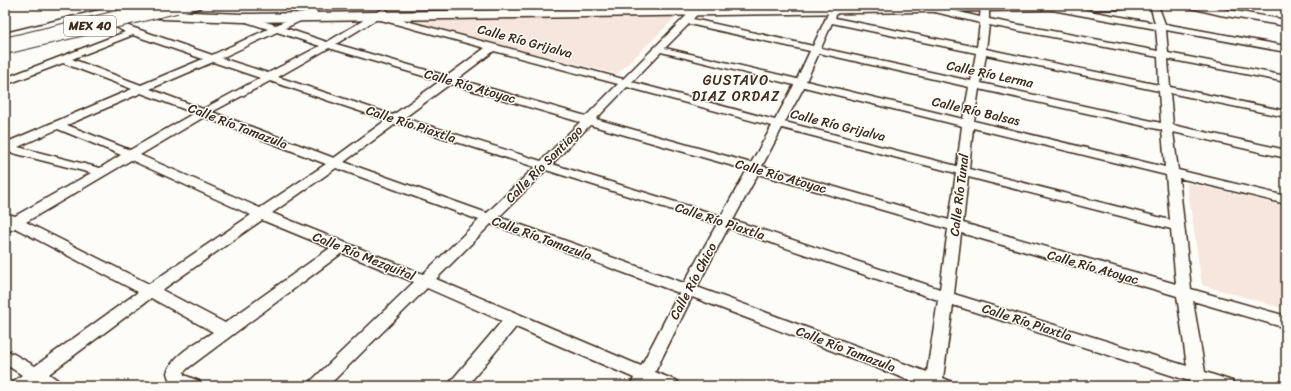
<svg xmlns="http://www.w3.org/2000/svg" width="1291" height="391" viewBox="0 0 1291 391" font-family="Sriracha,sans-serif">
<style>
.built{fill:#f7e6dd}
.lines{fill:none;stroke-linecap:round;stroke-linejoin:round}
.street-casing{stroke:#3b2a1e;stroke-width:3}
.secondary-casing{stroke:#3b2a1e;stroke-width:3}
.primary-casing{stroke:#3b2a1e;stroke-width:3}
.street{fill:#fdfcf7;fill-rule:evenodd}
.secondary{fill:#fdfcf7;fill-rule:evenodd}
.primary{fill:#fdfcf7;fill-rule:evenodd}
.primary-bridge-casing{stroke:#3b2a1e;stroke-width:18;stroke-linecap:butt}
.primary-bridge{stroke:#fdfcf7;stroke-width:16}
.labels{text-anchor:middle;dominant-baseline:central;stroke-width:3;stroke-linejoin:round;paint-order:stroke}
.shield{fill:#fdfcf7;stroke:#75695f;stroke-width:1}
.shield-label{font-size:12px;font-weight:bold;fill:#3b2a1e}
.street-label{font-size:13px;fill:#3b2a1e;stroke:#fdfcf7}
.neighbourhood-label{font-size:14px;letter-spacing:1px;fill:#3b2a1e;stroke:#fdfcf7}
</style>
<rect width="100%" height="100%" fill="#fdfcf7"/>
<filter id="ink" filterUnits="userSpaceOnUse"><feTurbulence type="fractalNoise" baseFrequency=".025" numOctaves="2"/><feDisplacementMap in="SourceGraphic" scale="8" xChannelSelector="R" yChannelSelector="G"/><feConvolveMatrix kernelMatrix="1 2 1 2 8 2 1 2 1" color-interpolation-filters="sRGB"/></filter>
<g filter="url(#ink)">
<path class="built" d="M677,16L617,74L401,19Z
M1187,183L1286,206V309L1202,285Z"/>
<g class="lines">
<defs>
<path id="street" d="M697,5H703L704,7L693,19L813,46L832,5H840L835,18L977,47L980,23L927,10L926,8L930,5L980,17L981,5H989V19L1158,51L1156,29L1041,8L1037,5H1056L1155,23L1150,5H1158L1165,24L1286,46V52L1166,30L1168,53L1286,76V82L1168,59L1170,87L1286,111V117L1170,93L1173,125L1286,150V158L1173,132L1178,170L1286,196V204L1179,178L1191,289L1286,316V328L1193,301L1205,372L1232,381L1235,386H1190L1189,381L953,305L943,378L950,381L953,386H924L692,297L655,372L677,381L680,386H653L649,384L648,386H630L634,378L516,327L467,386H448L451,381L502,321L427,288L328,386H308L311,381L414,282L342,253L188,368L184,372V375L199,381L202,386L171,385L167,373C173,354 197,343 213,332L151,298L49,374L59,381L62,386H39L36,384L33,386H11L14,381L22,375L5,364V349L35,366L138,292L15,228L5,233V213L15,216L91,173L5,151V143L132,89L63,63L5,85V78L125,32L112,25L114,23L117,22L212,55L268,29L240,20L238,18L240,16H246L276,25L310,10H316L317,12L316,14L285,28L327,42L384,8L388,11L384,15L623,79ZM377,19L485,48L447,76L336,44ZM832,23L976,53L971,81L821,48ZM689,24L810,51L797,79L665,48ZM989,25L1158,57L1159,85L986,49ZM277,32L320,46L268,73L221,58ZM133,35L203,59L141,85L72,59ZM329,48L440,81L393,115L278,77ZM494,51L618,84L586,116L457,79ZM661,52L794,85L775,120L632,82ZM819,53L969,87L963,119L806,81ZM986,55L1159,91L1161,123L981,83ZM213,62L260,78L203,109L150,89ZM270,81L386,120L334,158L212,112ZM450,84L580,122L541,161L404,118ZM627,87L772,126L751,163L596,119ZM804,87L962,126L957,166L785,122ZM979,89L1162,130L1165,167L974,121ZM141,93L194,113L130,150L67,125ZM204,117L326,164L260,208L140,155ZM397,123L535,167L487,213L344,162ZM590,125L747,170L721,216L552,164ZM782,128L956,173L949,220L762,166ZM973,128L1166,175L1170,220L969,169ZM58,129L121,155L100,168L18,147ZM131,160L251,215L149,284L26,222ZM336,168L479,220L423,274L272,213ZM546,170L717,224L684,283L499,217ZM758,174L948,229L940,289L733,220ZM968,177L1171,229L1176,284L963,223ZM262,220L330,248L225,323L162,290ZM491,224L679,293L641,366L436,279ZM728,228L938,300L927,372L697,287ZM961,233L1177,296L1187,366L954,294Z
M1186,5H1201L1286,20V26L1220,15L1187,7Z"/>
<path id="secondary" d="M120,5H142L141,8L5,41V33Z
M179,5H201L200,8L158,18L153,17L151,14L153,11Z"/>
<path id="primary" d="M127,5H148L165,11L243,14L830,5H1129L1127,8L1122,9L243,22L163,19L129,8Z"/>
</defs>
<use href="#street" class="street-casing"/>
<use href="#secondary" class="secondary-casing"/>
<use href="#primary" class="primary-casing"/>
<use href="#street" class="street"/>
<use href="#secondary" class="secondary"/>
<use href="#primary" class="primary"/>
<defs>
<path id="primary-bridge" d="M5,46L176,5"/>
</defs>
<use href="#primary-bridge" class="primary-bridge-casing"/>
<use href="#primary-bridge" class="primary-bridge"/>
</g>
</g>
<g class="labels">
<rect class="shield" x="64" y="16" width="52" height="20" rx="3"/>
<g class="shield-label">
<text x="90" y="26">MEX 40</text>
</g>
<g class="street-label">
<text transform="translate(525 41) rotate(15)">Calle Río Grijalva</text>
<text transform="translate(990 74) rotate(12)">Calle Río Lerma</text>
<text transform="translate(470 86) rotate(16)">Calle Río Atoyac</text>
<text transform="translate(976 111) rotate(13)">Calle Río Balsas</text>
<text transform="translate(411 124) rotate(18)">Calle Río Piaxtla</text>
<text transform="translate(838 125) rotate(14)">Calle Río Grijalva</text>
<text transform="translate(238 126) rotate(21)">Calle Río Tamazula</text>
<text transform="translate(544 164) rotate(-45)">Calle Río Santiago</text>
<text transform="translate(781 176) rotate(16)">Calle Río Atoyac</text>
<text transform="translate(959 195) rotate(-83)">Calle Río Tunal</text>
<text transform="translate(720 221) rotate(18)">Calle Río Piaxtla</text>
<text transform="translate(542 238) rotate(20)">Calle Río Tamazula</text>
<text transform="translate(364 256) rotate(22)">Calle Río Mezquital</text>
<text transform="translate(1093 267) rotate(16)">Calle Río Atoyac</text>
<text transform="translate(693 281) rotate(-62)">Calle Río Chico</text>
<text transform="translate(1027 322) rotate(18)">Calle Río Piaxtla</text>
<text transform="translate(846 349) rotate(21)">Calle Río Tamazula</text>
</g>
<g class="neighbourhood-label">
<text x="736" y="80">GUSTAVO<tspan x="736" dy="16">DIAZ ORDAZ</tspan></text>
</g>
</g>
<rect width="1291" height="391" fill="none" stroke="#fdfcf7" stroke-width="20"/>
<rect x="10" y="10" width="1271" height="371" fill="none" stroke="#3b2a1e" stroke-width="1.5" filter="url(#ink)"/>
</svg>
